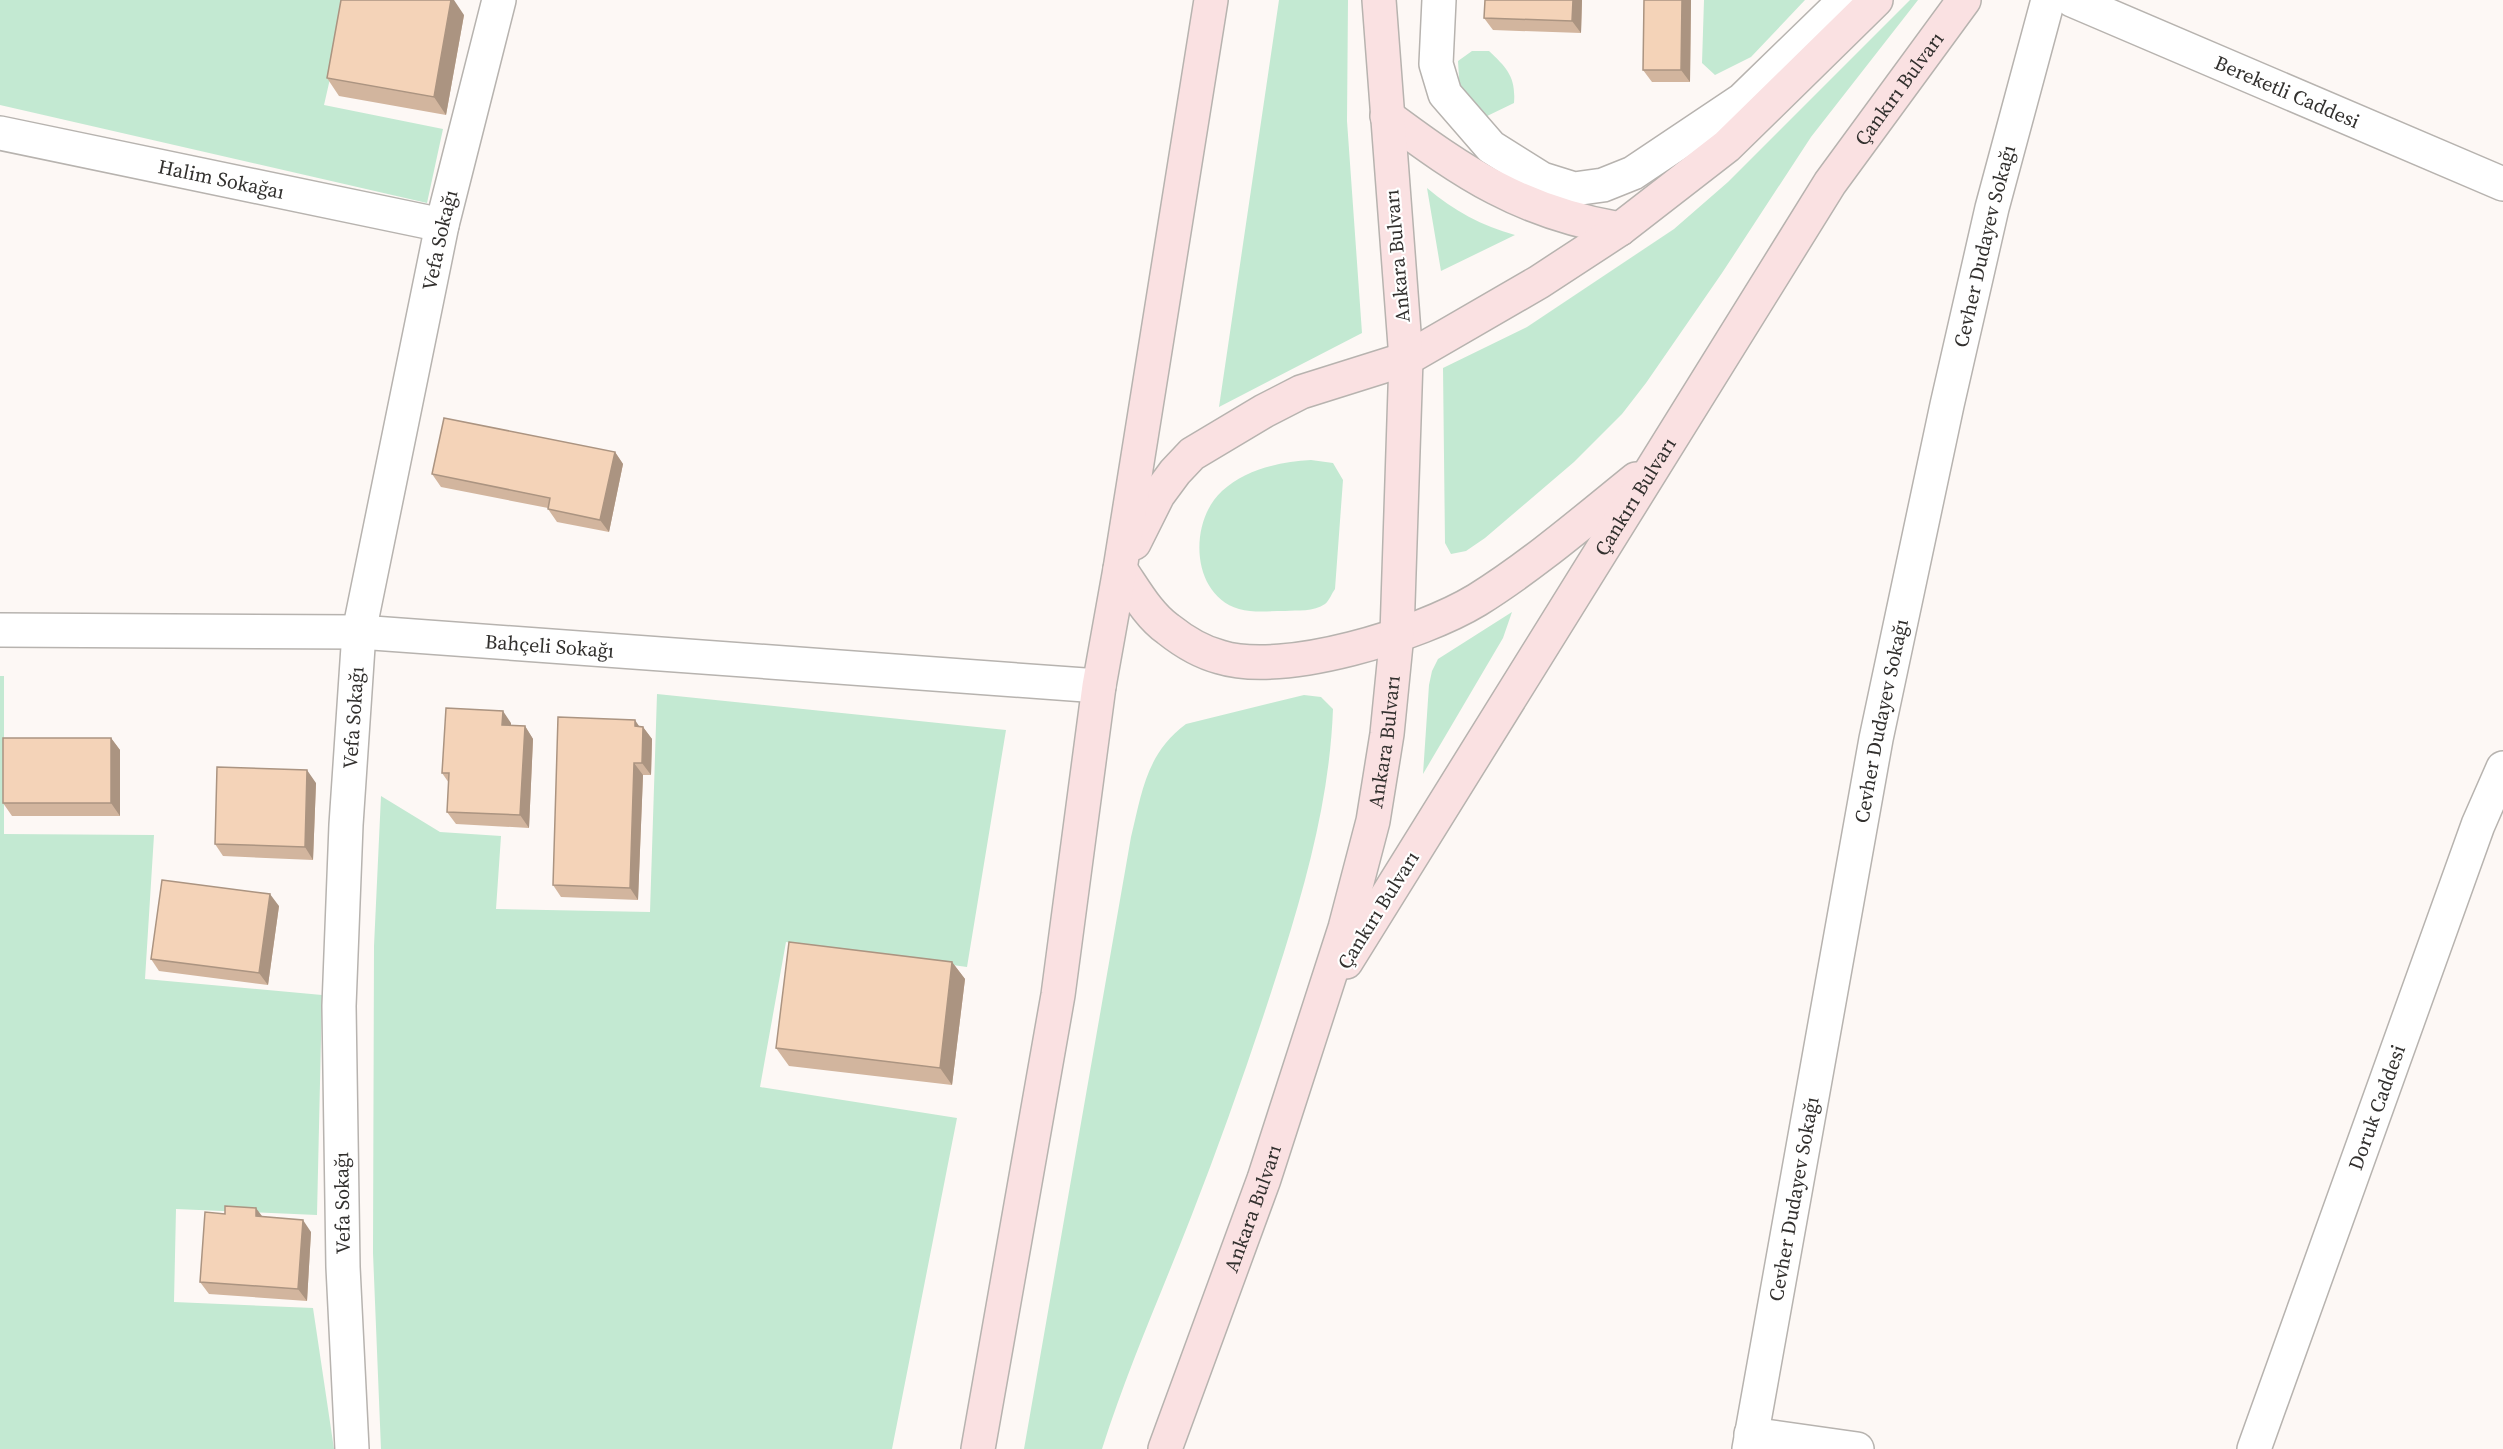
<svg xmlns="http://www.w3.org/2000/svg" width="2503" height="1449" viewBox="0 0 2503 1449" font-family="'Source Serif 4',serif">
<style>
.green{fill:#c3e9d2}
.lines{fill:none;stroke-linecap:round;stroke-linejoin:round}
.pedestrian-casing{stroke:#b7b3af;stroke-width:36}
.minor-casing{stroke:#b7b3af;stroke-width:36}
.tertiary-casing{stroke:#b7b3af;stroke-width:36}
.secondary-casing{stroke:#b7b3af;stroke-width:36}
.pedestrian{stroke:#fff;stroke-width:33}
.minor{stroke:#fff;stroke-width:33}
.tertiary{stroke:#fff;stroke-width:33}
.secondary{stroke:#fae1e2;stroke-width:33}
.wall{fill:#d2b59e}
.shaded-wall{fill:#ab9481}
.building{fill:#f4d3b8;stroke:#ab9481;stroke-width:1.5}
.labels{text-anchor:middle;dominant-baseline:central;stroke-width:4.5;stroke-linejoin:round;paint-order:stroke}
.street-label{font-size:20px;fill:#32302e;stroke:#fff}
</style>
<rect width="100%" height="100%" fill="#fdf8f5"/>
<path class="green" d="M0,0H348L324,105L443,129L427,203L0,105Z
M1279,0H1348L1347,121L1362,333L1219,407Z
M1704,0H1805L1751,57L1715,75L1702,63Z
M1910,0H1918L1811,137L1722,273L1646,383L1622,414L1574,462L1485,538L1466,551L1451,554L1445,543L1443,368L1527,327L1674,229L1728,182Z
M1472,51H1489C1507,68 1516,77 1514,103L1483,118L1460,95L1458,61Z
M1427,188C1454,211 1482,226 1515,235L1441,271Z
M1311,460L1333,463L1343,480L1335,589C1332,593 1329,601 1325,604C1314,612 1297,610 1285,611C1270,611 1253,613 1239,609C1190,594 1189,521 1222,491C1246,469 1279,462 1311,460Z
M1512,612L1503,638L1423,774L1429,685L1432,671L1438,659Z
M0,676H4V834L154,835L145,979L322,995L317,1215L176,1209L174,1302L313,1308L334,1449H0Z
M657,694L1006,730L967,967L786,942L760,1087L957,1118L892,1449H381L373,1253L374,946L381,796L440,832L501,836L496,909L650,912Z
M1304,695L1321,697L1333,709C1330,792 1309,872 1284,952C1256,1041 1225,1130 1191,1217C1161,1294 1127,1370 1102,1449H1024L1131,837C1142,792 1146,754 1186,724Z"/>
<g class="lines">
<defs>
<path id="pedestrian" d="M1439,0L1436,64L1445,94L1491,147L1542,179L1574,189L1603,185L1633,173L1742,100L1845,0"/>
<g id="minor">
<path id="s1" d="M0,133L442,225"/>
<path id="s2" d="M0,630L359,632L1099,686"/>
<path d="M1751,1434L1857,1449"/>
<path id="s3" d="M352,1449L343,1267L339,1006L346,825L359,632L442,225L499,0"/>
<path id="s4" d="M1749,1449L1876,739L1947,405L1992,208L2048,0"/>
</g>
<g id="tertiary">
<path id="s5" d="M2072,0L2503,184"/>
<path id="s6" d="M2254,1449L2478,825L2503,768"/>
</g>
<g id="secondary">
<path d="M1387,116C1465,174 1521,212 1620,229"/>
<path d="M1134,543L1158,495L1175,472L1192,454L1264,411L1301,392L1406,359L1539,282L1620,229L1727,146L1876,0"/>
<path d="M1120,569C1134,589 1148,615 1168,629C1183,641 1201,652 1220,657C1284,677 1421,634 1477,600C1533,565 1584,521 1636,479"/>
<path id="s7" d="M1346,962L1830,183L1964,0"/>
<path d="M978,1449L1058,995L1099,686L1120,569L1211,0"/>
<path id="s8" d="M1165,1449L1264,1179L1345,928L1373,821L1387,734L1397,634L1406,359L1379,0"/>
</g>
</defs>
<use href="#pedestrian" class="pedestrian-casing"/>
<use href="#minor" class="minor-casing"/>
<use href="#tertiary" class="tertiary-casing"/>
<use href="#secondary" class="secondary-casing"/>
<use href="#pedestrian" class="pedestrian"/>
<use href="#minor" class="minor"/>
<use href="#tertiary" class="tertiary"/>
<use href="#secondary" class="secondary"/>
</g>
<path class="wall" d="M1582,0L1581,33L1493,30L1484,18Z
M1644,0H1691L1690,82H1652L1643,70Z
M464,15L446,115L339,96L327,78Z
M615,452L623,464L609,532L557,522L548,509V508L441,487L432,474Z
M511,723V725L525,726L533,739L529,828L456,824L447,812L449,783L442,773Z
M640,727H643L652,739L651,775H643L638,900L561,897L553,885Z
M111,738L120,750V816H12L3,803Z
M316,783L313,860L223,856L215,844Z
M279,906L268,985L159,971L151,959Z
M952,962L965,979L952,1085L789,1066L776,1048Z
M263,1217L311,1232L307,1301L209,1294L200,1282Z"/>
<path class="shaded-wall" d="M451,0H454L464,15L446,115L434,97Z
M1573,0H1582L1581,33L1572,21Z
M1682,0H1691L1690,82L1681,70Z
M615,452L623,464L609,532L600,520Z
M503,711L511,723V737L502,725Z
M635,720L643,732V727L652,739L651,775L642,763L635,726Z
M525,726L533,739L529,828L520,815Z
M111,738L120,750V816L111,803Z
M634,763L643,775L638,900L630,888Z
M307,770L316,783L313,860L305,847Z
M270,894L279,906L268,985L259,973Z
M952,962L965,979L952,1085L940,1068Z
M256,1208L265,1220L256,1216Z
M303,1220L311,1232L307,1301L298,1289Z"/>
<path class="building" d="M341,0H451L434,97L327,78Z
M1485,0H1573L1572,21L1484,18Z
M1644,0H1682L1681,70H1643Z
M444,418L615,452L600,520L548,509L550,498L432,474Z
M446,708L503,711L502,725L525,726L520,815L447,812L449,773H442Z
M558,717L635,720V726L643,727L642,763H634L630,888L553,885Z
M3,738H111V803H3Z
M217,767L307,770L305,847L215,844Z
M162,880L270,894L259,973L151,959Z
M789,942L952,962L940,1068L776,1048Z
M225,1206L256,1208V1216L303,1220L298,1289L200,1282L205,1212L225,1214Z"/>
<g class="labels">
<g class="street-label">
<text stroke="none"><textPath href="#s7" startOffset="1034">Çankırı Bulvarı</textPath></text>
<text stroke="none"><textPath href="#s5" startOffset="234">Bereketli Caddesi</textPath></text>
<text stroke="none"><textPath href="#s1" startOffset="226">Halim Sokağaı</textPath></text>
<text stroke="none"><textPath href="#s3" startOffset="1218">Vefa Sokağı</textPath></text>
<text stroke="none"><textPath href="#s4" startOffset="1226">Cevher Dudayev Sokağı</textPath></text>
<text transform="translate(1397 256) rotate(-95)">Ankara Bulvarı</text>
<text stroke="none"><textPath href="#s7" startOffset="548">Çankırı Bulvarı</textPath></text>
<text stroke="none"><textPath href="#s2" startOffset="550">Bahçeli Sokağı</textPath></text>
<text stroke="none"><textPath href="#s3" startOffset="732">Vefa Sokağı</textPath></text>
<text stroke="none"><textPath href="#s4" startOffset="740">Cevher Dudayev Sokağı</textPath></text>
<text stroke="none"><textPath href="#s8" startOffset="742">Ankara Bulvarı</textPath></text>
<text transform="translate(1378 910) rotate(-58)">Çankırı Bulvarı</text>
<text stroke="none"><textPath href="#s6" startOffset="363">Doruk Caddesi</textPath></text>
<text stroke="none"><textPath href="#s4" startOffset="254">Cevher Dudayev Sokağı</textPath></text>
<text transform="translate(342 1203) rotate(-91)">Vefa Sokağı</text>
<text stroke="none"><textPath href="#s8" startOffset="256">Ankara Bulvarı</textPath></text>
</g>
</g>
</svg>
